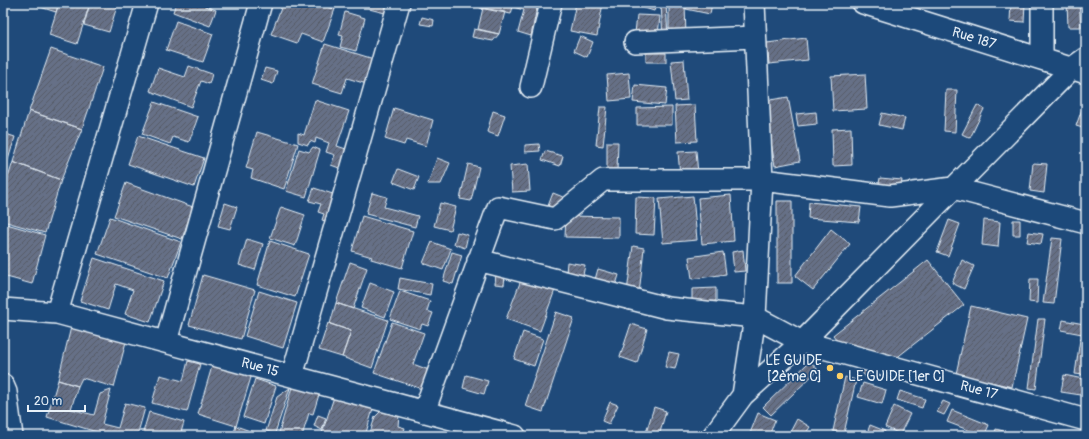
<svg xmlns="http://www.w3.org/2000/svg" width="1089" height="439" viewBox="0 0 1089 439" font-family="Pangolin,sans-serif">
<style>
.building{fill:url(#building-hatch);stroke:#e8f1f8}
.lines{fill:none;stroke-linecap:round;stroke-linejoin:round}
.minor-casing{stroke:#e8f1f8;stroke-width:24}
.minor{stroke:#1f4a7a;stroke-width:21}
.poi-dot{fill:#ffd166;stroke:#1f4a7a;stroke-width:1.5}
.labels{text-anchor:middle;dominant-baseline:central;stroke-width:3;stroke-linejoin:round;paint-order:stroke}
.street-label{font-size:14px;fill:#e8f1f8;stroke:#1f4a7a}
.poi-label{font-size:14px;fill:#e8f1f8;stroke:#1f4a7a;text-anchor:end}
</style>
<defs>
<pattern id="building-hatch" width="6" height="6" patternUnits="userSpaceOnUse"><rect width="6" height="6" fill="#666f87"/><path d="M-1 1l2-2M0 6l6-6M5 7l2-2" fill="none" stroke="#545a65"/></pattern>
</defs>
<rect width="100%" height="100%" fill="#1f4a7a"/>
<filter id="ink" filterUnits="userSpaceOnUse"><feTurbulence type="fractalNoise" baseFrequency=".025" numOctaves="2"/><feDisplacementMap in="SourceGraphic" scale="8" xChannelSelector="R" yChannelSelector="G"/><feConvolveMatrix kernelMatrix="1 2 1 2 8 2 1 2 1" color-interpolation-filters="sRGB"/></filter>
<g filter="url(#ink)">
<path class="building" d="M38,3H59L56,12L37,6Z
M59,3H90L77,44L49,35Z
M90,3H118L109,32L84,25Z
M176,3H203L202,5L216,10L210,26L173,12Z
M283,3H317L335,9L323,42L301,34L297,43L271,34Z
M329,3H337L335,9L328,7Z
M369,3H393L389,14L369,9L371,4Z
M481,3H514L511,14L480,8Z
M514,3H538L531,36L518,32L524,10L513,7Z
M576,3H603L597,36L570,31Z
M629,3H657L654,11Z
M661,3H666L668,39H663Z
M688,3H712L710,14L686,9Z
M1011,3H1025L1024,22L1010,21Z
M1067,3H1079L1081,27H1068Z
M669,4H685L686,37L669,38Z
M483,8L505,12L499,34L478,29Z
M345,12L365,18L356,51L340,47L343,36L339,35Z
M637,15L660,16L658,35L635,33Z
M422,17L434,20L433,26L420,24Z
M176,21L213,34L203,62L166,50Z
M474,29L499,34L493,41L472,37Z
M580,36L593,42L587,57L574,51Z
M806,38L808,60L769,64L767,43Z
M325,44L377,60L370,85L347,78L342,93L312,84Z
M51,49L103,67L82,129L29,111Z
M646,53H666V62H646Z
M684,60L687,100L675,101L671,61Z
M189,66L212,74L209,84L201,81L191,107L150,91L158,68L185,77Z
M265,68L277,71L273,84L261,80Z
M629,73L631,99L609,101L607,75Z
M865,74L867,109L833,111L831,76Z
M635,85L667,88L665,105L633,102Z
M946,90H957L955,132L944,131Z
M788,97L800,161L775,166L764,101Z
M315,100L349,111L337,146L349,150L342,169L331,165L335,155L326,152L329,143L316,138L315,143L310,141L308,145L298,142V133L304,135Z
M154,102L198,117L189,142L173,137L170,144L142,134Z
M695,105L697,141L677,142L675,106Z
M977,105L984,109L970,138L962,134Z
M600,107H607L603,146L596,145Z
M672,107V125H637V108Z
M394,108L433,120L426,146L406,140L404,145L385,139Z
M1082,109L1086,111V129L1076,126Z
M29,111L82,129L61,180L13,162Z
M493,111L505,115L498,136L487,132Z
M816,112L817,124L798,126L796,114Z
M882,113L905,118L902,130L879,125Z
M851,128L852,165L833,166L832,129Z
M257,132L298,144L284,189L251,178L253,170L246,168Z
M3,133L15,137L3,176Z
M138,136L204,158L194,187L128,164Z
M607,142H618L617,171H607Z
M539,144L540,151L525,152V145Z
M313,147L320,150L306,197L286,191L299,149L309,152Z
M545,151L563,156L560,166L542,160Z
M696,151L698,174L680,175L678,152Z
M437,158L450,163L441,184H428Z
M13,162L61,180L45,233L3,221V193Z
M1033,163L1047,164L1044,193L1030,191Z
M468,164L479,167L471,201L460,199Z
M528,164L530,191L512,192L510,166Z
M398,169L419,177L414,190L393,182Z
M880,178L902,180L900,191L878,189Z
M126,183L193,207L182,239L114,216Z
M314,188L336,195L328,222L322,220L324,214L318,212L321,204L309,201Z
M372,193L387,197L384,207L418,216L415,227L366,214Z
M553,193L568,199L562,212L548,206Z
M731,195L734,241L702,244L698,198Z
M693,196L697,240L663,243L659,199Z
M636,197L656,198L654,235L635,234Z
M777,201H792V283H777Z
M809,202L861,207L859,222L808,218Z
M225,203L237,207L230,229L218,226Z
M440,203L456,207L450,230L434,226Z
M281,207L305,215L295,246L270,238Z
M362,216L413,231L402,268L371,259L372,257L352,251Z
M566,216L619,217V238L565,237Z
M110,217L181,242L168,278L97,254Z
M949,220L960,224L948,256L937,252Z
M984,220L1000,222L998,247L982,245Z
M1013,220H1020V235H1013Z
M3,223L45,235L32,284L3,276Z
M831,229L850,244L813,290L795,276Z
M457,232L468,235L465,248L454,244Z
M1029,232L1043,234L1041,244L1027,242Z
M1052,238L1062,239L1054,304L1043,303Z
M247,239L263,244L255,270L239,265Z
M270,241L309,254L295,297L257,285Z
M432,242L451,249L443,270L423,263Z
M633,246L644,248L639,294L627,292Z
M743,250L745,271L734,272L732,252Z
M452,252L462,255L453,284L443,281Z
M723,252L726,274L692,279L689,257Z
M94,258L164,281L150,322L125,314L133,290L116,284L108,310L80,301Z
M928,260L964,305L868,380L833,335Z
M962,260L974,266L964,289L952,283Z
M350,262L367,268L353,309L336,303Z
M567,262L585,265L583,275L566,273Z
M598,269L619,275L615,288L594,283Z
M496,274L505,276L504,285L495,284Z
M203,275L255,290L241,339L189,325Z
M523,275L556,287L540,331L506,319Z
M400,278L432,284L430,295L398,289Z
M1030,279H1038L1037,303L1029,302Z
M370,283L394,292L385,317L361,308Z
M716,288V301L692,303V289Z
M259,291L297,303L283,348L245,336Z
M400,291L430,301L427,311L433,313L428,326L422,324L420,329L390,319Z
M336,303L388,320L372,368L342,357L351,331L330,324Z
M971,306L1027,319L1012,387L956,374Z
M556,312L574,318L543,412L525,406Z
M1038,319H1045L1036,389L1029,388Z
M1063,320L1084,324L1082,334L1061,330Z
M392,322L424,333L413,364L429,370L422,389L374,373Z
M72,323L127,338L114,387L82,378L78,386L58,380Z
M328,323L351,331L342,357L319,350Z
M631,324L647,329L637,363L620,357Z
M523,332L543,339L534,366L514,359Z
M1080,339L1086,340V360L1084,375L1075,374Z
M669,352L679,354L675,369L665,367Z
M188,361L200,364L187,412L152,403L160,375L183,381Z
M810,361L818,370L771,415L763,407Z
M213,363L252,374L236,426L198,414Z
M466,375L488,381L484,394L463,388Z
M1064,375L1083,379L1081,395L1061,392Z
M845,377L856,380L844,433L833,431Z
M255,379L276,386L264,424L243,417Z
M58,380L78,386L71,409L94,415L100,394L111,390L102,424L118,428L125,403L145,408L137,436H110L47,417Z
M294,380L321,388L313,414L309,413L302,436H278Z
M863,383L886,390L882,404L858,397Z
M290,388L275,433L266,431L277,397Z
M900,391L925,399L922,408L897,400Z
M334,397L373,409L365,436H321Z
M943,401L950,404L944,415L937,412Z
M610,402L618,405L609,424L602,421Z
M894,406L910,414L900,434L885,427Z
M654,407L666,411L659,436H645Z
M382,410L399,415L398,426L405,428L402,436H369L375,417Z
M952,410L989,425L984,436L947,422Z
M149,412L184,422L180,436H142Z
M758,413L775,420L769,436H749Z
M318,415L326,418L322,430L314,426Z
M797,419L810,427L804,436H788Z
M870,425L885,431L883,436H866Z
M236,426L264,436H233Z
M996,429L1007,432L1006,436H994Z"/>
<g class="lines">
<defs>
<path id="minor" d="M754,3L762,180L755,317L802,342L1086,420
M863,3L1083,72
M1042,3V59
M635,42L755,37
M531,87L551,3
M478,260L667,308L755,317L743,395
M3,309L57,313L515,436
M57,313L147,3
M166,342L261,3
M292,376L399,3
M3,385L6,392L12,436
M424,412L498,207L555,219L603,180H762L890,196L953,188L1086,223
M713,436L743,395L802,342L1072,68L1086,58"/>
</defs>
<use href="#minor" class="minor-casing"/>
<use href="#minor" class="minor"/>
</g>
</g>
<g class="poi-dot">
<circle cx="830" cy="368" r="4"/>
<circle cx="840" cy="376" r="4"/>
</g>
<g class="labels">
<g class="street-label">
<text transform="translate(974 38) rotate(17)">Rue 187</text>
<text transform="translate(260 367) rotate(15)">Rue 15</text>
<text transform="translate(979 390) rotate(15)">Rue 17</text>
</g>
<g class="poi-label">
<text x="822" y="360">LE GUIDE<tspan x="822" dy="16">[2ème C]</tspan></text>
<text x="848" y="376" text-anchor="start">LE GUIDE [1er C]</text>
</g>
</g>
<rect width="1089" height="439" fill="none" stroke="#1f4a7a" stroke-width="16"/>
<rect x="8" y="8" width="1073" height="423" fill="none" stroke="#e8f1f8" stroke-width="1.5" filter="url(#ink)"/>
<path d="M28 405v6h57v-6" fill="none" stroke="#e8f1f8" stroke-width="2"/>
<text x="34" y="405" font-size="12" fill="#e8f1f8" stroke="#1f4a7a" stroke-width="3" paint-order="stroke">20 m</text>
</svg>
